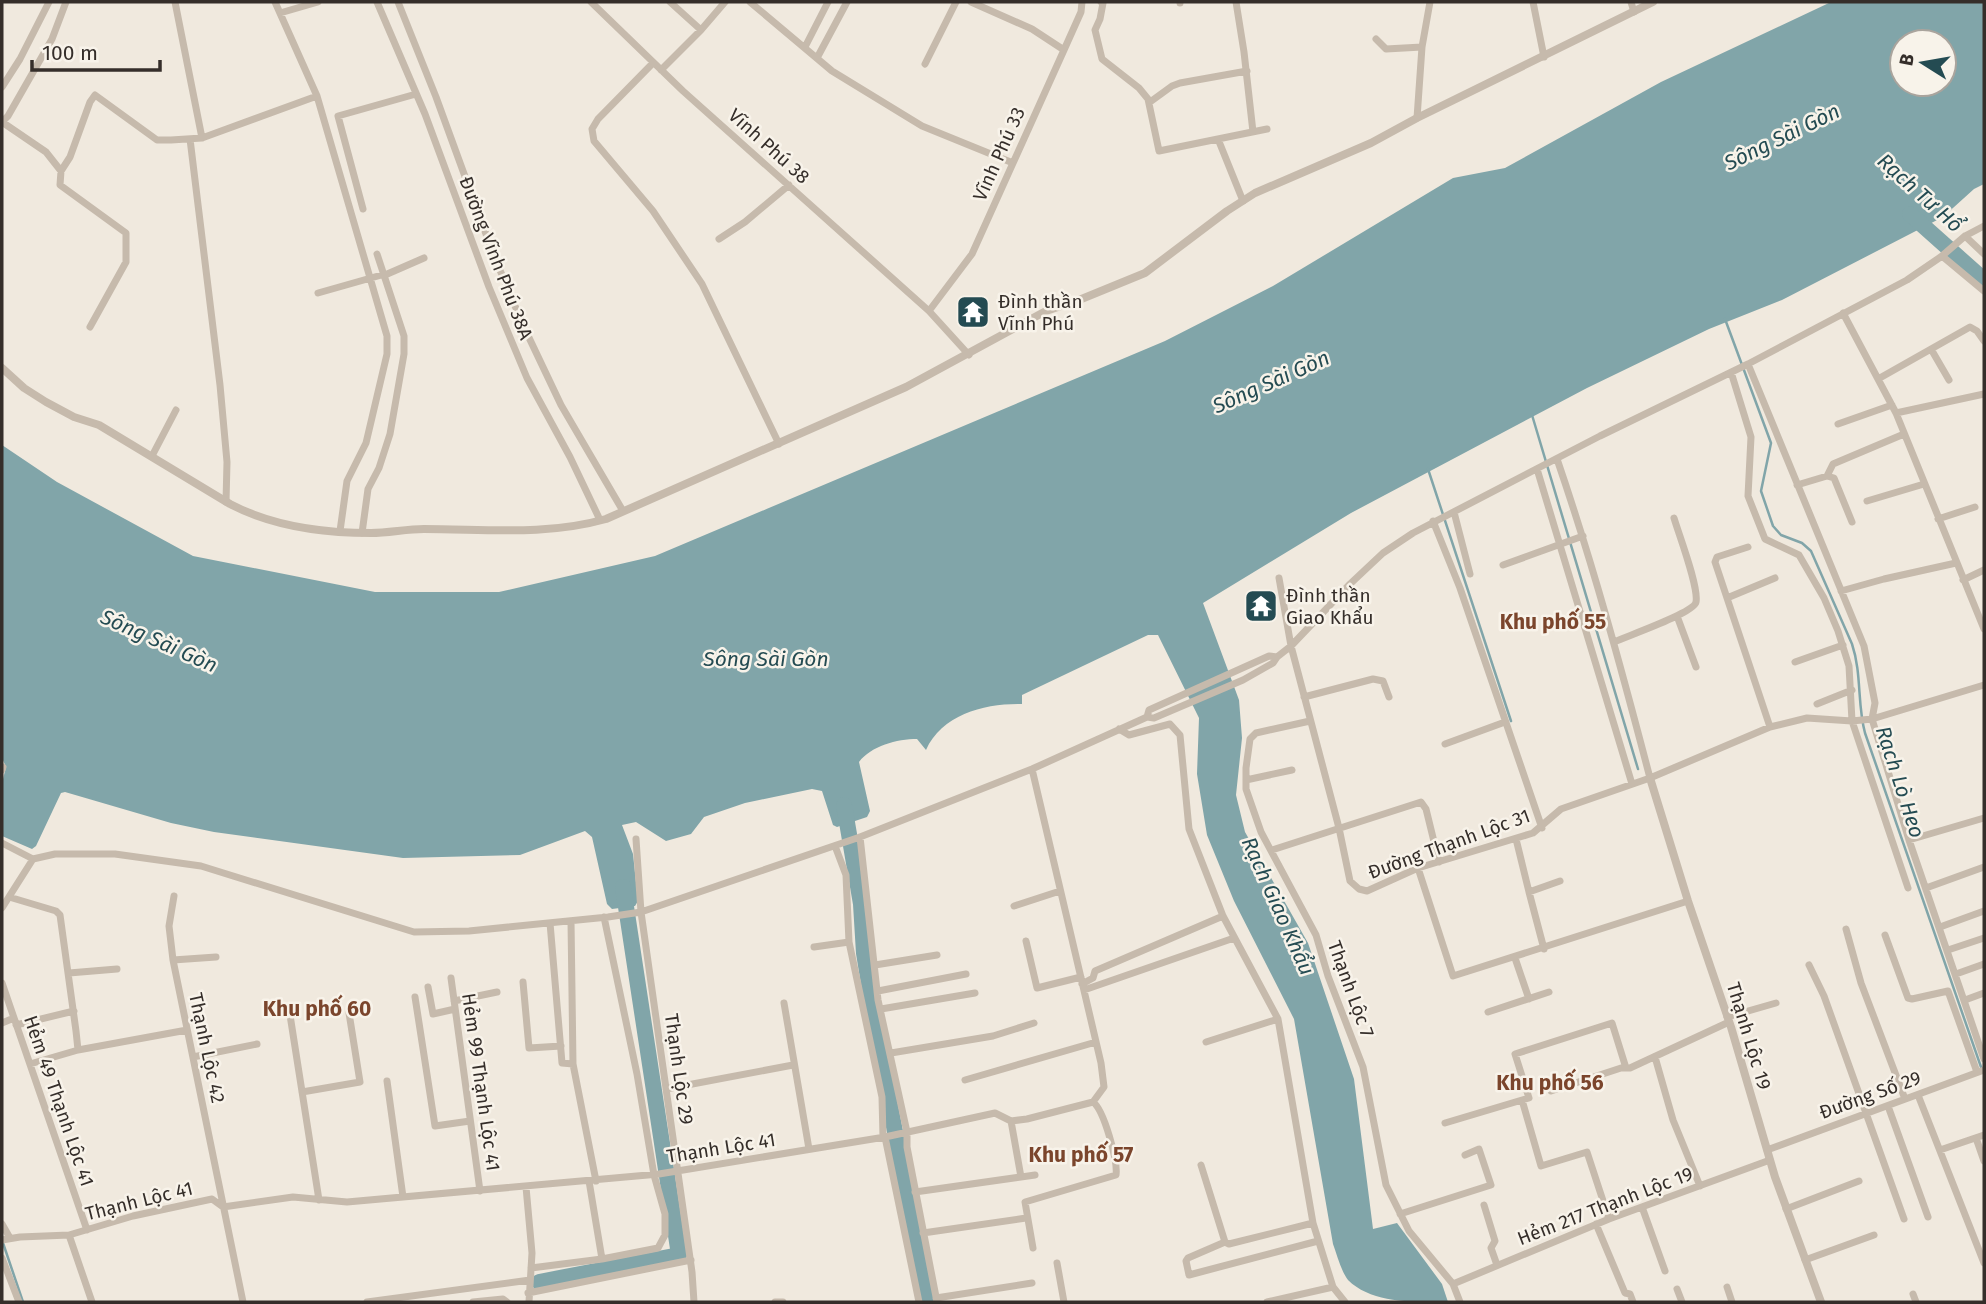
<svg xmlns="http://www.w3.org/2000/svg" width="1986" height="1304" viewBox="0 0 1986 1304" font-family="'Fira Sans',sans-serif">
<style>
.water{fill:#81a5a9;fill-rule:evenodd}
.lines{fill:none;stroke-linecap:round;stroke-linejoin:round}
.stream{stroke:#81a5a9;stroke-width:2.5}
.river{stroke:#81a5a9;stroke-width:16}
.minor{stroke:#c6baac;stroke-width:7}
.tertiary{stroke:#c6baac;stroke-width:8}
.labels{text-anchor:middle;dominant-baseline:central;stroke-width:5;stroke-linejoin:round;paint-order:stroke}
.street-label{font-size:19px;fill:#352e2a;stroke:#f8f3ea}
.poi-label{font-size:19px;fill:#352e2a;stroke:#f8f3ea;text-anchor:start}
.water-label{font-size:21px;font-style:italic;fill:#244b52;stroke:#f8f3ea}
.neighbourhood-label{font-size:21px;font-weight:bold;fill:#7b452c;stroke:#f8f3ea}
</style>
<rect width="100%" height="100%" fill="#f0e9de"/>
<path class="water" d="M1831,2H1984V184L1974,189L1943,217L1782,300L1709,329L1587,388L1351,513L1203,603L1239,700L1242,738L1236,795L1245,832L1308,943L1354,1079L1373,1229L1397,1223L1442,1284L1448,1302C1415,1302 1372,1304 1348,1280C1341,1271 1337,1255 1333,1244L1294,1019L1234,901L1207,835L1197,774L1199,718L1158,635H1148L1022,695V704C986,703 942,714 926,750L917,739C897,739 871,746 859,762L870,811L867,817L837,827L833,825L822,791L812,789L745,803L704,817L691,834L666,841L636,822L622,825L633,854L638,901L635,906L612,909L607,904L592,837L585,831L520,855L403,858L214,832L171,823L65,792L61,793L36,846L32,849L2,836V783L6,767L2,758V445L57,482L193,556L375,592H499L655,556L1165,341L1273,286L1453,178L1505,168L1661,82ZM1902,42H1944V84H1902Z"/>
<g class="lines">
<path class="stream" d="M1725,319L1771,443L1761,491L1773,526L1781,535L1802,543L1811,551L1852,644C1862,674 1857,704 1865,733L1981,1067
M1532,415L1638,769
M1428,469L1511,721
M3,1243L23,1302"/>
<path class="river" d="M1910,214L1984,280
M844,805L861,904L864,953L880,1052L927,1302
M539,1282L679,1255L623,887"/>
<path class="minor" d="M175,2L202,138
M275,2L317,96
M377,2L425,114L489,287L527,378L570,457L600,520
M398,2L436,97L494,256L523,325L561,405L623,511
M591,2L683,91L929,311L969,355
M670,2L701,30L725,2
M750,2L832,71L922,126L1013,163
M971,2L1032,29L1064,50
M1101,2L1103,3L1100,19L1095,30L1102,59L1139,88L1148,99L1159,151L1267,129
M1180,2V3
M1236,2L1244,52L1253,132
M1533,2L1544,57
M1631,2L1634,12
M280,13L318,2
M1376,39L1386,49L1422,47
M805,47L828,2
M817,58L847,2
M653,63L598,119L592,129L594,141L653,211L702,284L779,444
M925,64L956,2
M661,70L701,30
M2,87L20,59L49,2
M1150,102L1172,86L1180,83L1247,71
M1417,118L1422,47L1430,2
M2,122L46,152L61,171L70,157L90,102L95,95L157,140H171L202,138L317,96L387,336V354L366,443L347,481L340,531
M2,122L8,116L52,39L66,2
M190,139L220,385L227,462L226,502
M1218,139L1243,201
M61,171L60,185L126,233V262L90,327
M363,209L338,116L416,94
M1965,236L1984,254
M719,239L745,222L789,185
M1942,256L1984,291
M385,275L424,258
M318,293L385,274
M929,311L972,254L1064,50L1081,12L1082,2
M1843,313L1896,413L1984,629
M1931,349L1949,380
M1748,364L1864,646L1875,703L1872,719L1909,840L1984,1059
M1731,372L1751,437L1748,496L1765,539L1799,555L1824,598L1838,631L1849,666L1852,721L1908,888
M1878,379L1970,327L1977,331L1984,341
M1896,413L1984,394
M1838,424L1892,405
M152,456L176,410
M1557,459C1593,564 1622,671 1650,778
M1537,469L1632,784
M1827,476L1833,464L1904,434
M1797,485L1827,476L1834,478L1852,522
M1867,501L1924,484
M1454,512L1470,574
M1938,519L1975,507
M1433,521L1460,588L1542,828
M362,533L368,489L379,468L390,434L404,354V336L377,254
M1748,547L1717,557L1715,562L1770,727
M1503,565L1583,536
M1279,578L1291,646L1339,828L1350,881L1359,889L1367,891L1418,868L1533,833L1561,809L1650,778L1770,727L1807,718L1852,721L1872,719L1984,685
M1963,580L1984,570
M1841,591L1884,579L1956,563
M1727,598L1775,578
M1677,616L1696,667
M1614,642C1627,636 1694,613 1696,602C1699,587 1679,535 1674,518
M1795,662L1843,645
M1304,697L1373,679L1383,681L1389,697
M1817,704L1852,690
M1147,717L1149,710L1269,656L1277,657
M1310,721L1256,733L1250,739L1246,768V789L1261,832L1316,935L1328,976L1363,1067L1386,1185L1409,1231L1453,1284L1460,1302
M1119,729L1129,735L1170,724L1180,735L1189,829L1223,916L1278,1019L1313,1223L1333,1287L1345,1302
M1445,744L1505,722
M2,770L3,767
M1246,780L1292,770
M860,837L878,1000L907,1132V1147L937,1302
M636,839L641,912L692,1272L694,1302
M1516,839L1529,892L1560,881
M1909,840L1984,818
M2,843L33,859L55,854H115L201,866L414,932L469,931L608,917L641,912L860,837L1032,769L1147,717L1154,718L1243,680L1273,663L1277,657L1291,646L1350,584L1383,553L1413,533L1600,436L1748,364L1907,280L1942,256L1965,236L1984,226
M1272,850L1421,802L1426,809L1439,862
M1418,868L1453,976L1688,901
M1926,888L1984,867
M1529,892L1544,949
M174,896L169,926L173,960L243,1302
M9,897L56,911L60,915L76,1031L78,1050L30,1064
M1014,906L1060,891
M2,908L33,859
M571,921L573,1064L596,1181
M550,923L562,1063L573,1064
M1940,927L1984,911
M1846,929L1861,983L1905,1099
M1885,935L1908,998L1912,999L1948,991L1977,1072
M1026,941L1037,988L1081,977
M849,942L882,1097L883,1137
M814,947L849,942L846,875L835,846
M1948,950L1984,938
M1515,958L1529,999
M173,960L216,957
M875,965L937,955
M1809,965L1824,996L1904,1219
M69,973L117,969
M1956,974L1984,964
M451,978L480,1191
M523,982L529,1048L561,1046
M2,983L87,1230
M1082,984L1093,978L1095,971L1223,916
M428,987L433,1014L455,1009
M1084,990L1234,938
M878,991L966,974
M415,997L435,1126L470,1121
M1965,1000L1984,993
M454,1001L497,992
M784,1003L809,1149
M881,1009L975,993
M1488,1012L1549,992
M290,1015L319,1200
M1727,1017L1776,1003
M2,1023L14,1018
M16,1025L74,1011
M1206,1042L1278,1019
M78,1050L187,1030
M891,1053L993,1036L1034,1023
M193,1057L257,1044
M1655,1057L1673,1120L1700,1186
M965,1080L1096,1042
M387,1081L403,1197
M666,1089L793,1065
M1551,1091L1621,1068H1630L1729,1022
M302,1092L360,1082L349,1013
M1918,1095L1984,1263
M1888,1106L1928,1217
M1011,1121L1021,1177
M1445,1123L1522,1100
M885,1137L919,1302
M1976,1138L1984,1161
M1767,1150L1984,1070
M1940,1150L1984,1135
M1201,1165L1225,1242L1229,1244L1313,1223
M589,1181L602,1259
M526,1187L532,1253L529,1302
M915,1192L1035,1175
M1484,1205L1495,1241L1491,1248L1497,1265
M1642,1207L1665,1271
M1786,1209L1859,1181
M1400,1214L1491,1185L1479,1149L1465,1155
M1609,1219L1587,1152L1541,1166L1522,1100L1529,1098L1515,1054L1612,1023L1626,1068
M2,1224L10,1238
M1596,1224L1625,1293L1630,1294L1633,1302
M923,1233L1026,1218
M69,1235L92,1302
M2,1240L20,1237L69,1235L133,1216L212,1199L223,1207L293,1197L347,1202L659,1174L885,1137L995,1113L1011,1121L1027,1119L1093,1102L1104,1087L1101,1063L1032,769
M1225,1242L1188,1258L1186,1261L1189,1275L1318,1241
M1033,1248L1025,1202L1116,1175C1118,1161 1104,1110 1093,1102
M2,1258L19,1302
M1805,1260L1874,1235
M1057,1263L1064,1302
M531,1268L602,1259L658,1248L665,1235V1214L654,1175L637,1074L604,917
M1453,1284L1609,1219L1770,1160
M1727,1287L1732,1302
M1677,1289L1682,1302
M528,1293L691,1260
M1913,1294L1916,1302
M936,1298L1032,1283
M367,1302L530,1280
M473,1302L503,1299L507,1302
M775,1302H783
M1267,1302L1333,1287"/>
<path class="tertiary" d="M2,368L24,388L46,402L74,417L99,425L230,504C272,526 323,533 371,533C389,533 406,529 424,529C486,529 546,536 606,519L906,387L1046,311L1079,300L1145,273L1227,211L1255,193L1371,143L1417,118L1653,2
M1650,778L1688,901L1731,1027L1775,1177L1821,1302"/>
</g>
<defs>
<symbol id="temple-square" viewBox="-11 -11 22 22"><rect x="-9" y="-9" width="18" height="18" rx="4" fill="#244b52" stroke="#f8f3ea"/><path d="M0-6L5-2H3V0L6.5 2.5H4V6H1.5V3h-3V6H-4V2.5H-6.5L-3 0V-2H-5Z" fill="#fff"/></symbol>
</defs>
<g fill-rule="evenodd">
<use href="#temple-square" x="954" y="293" width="38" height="38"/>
<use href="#temple-square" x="1242" y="587" width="38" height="38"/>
</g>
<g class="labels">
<g class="street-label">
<text transform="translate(769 146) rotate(42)">Vĩnh Phú 38</text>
<text transform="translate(999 154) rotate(-66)">Vĩnh Phú 33</text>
<text transform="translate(496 258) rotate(69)">Đường Vĩnh Phú 38A</text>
<text transform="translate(1449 844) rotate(-20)">Đường Thạnh Lộc 31</text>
<text transform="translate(1351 989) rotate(70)">Thạnh Lộc 7</text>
<text transform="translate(1749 1036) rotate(73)">Thạnh Lộc 19</text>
<text transform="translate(207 1048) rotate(78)">Thạnh Lộc 42</text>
<text transform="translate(679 1069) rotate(82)">Thạnh Lộc 29</text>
<text transform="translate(481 1082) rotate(82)">Hẻm 99 Thạnh Lộc 41</text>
<text transform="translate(1870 1095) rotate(-20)">Đường Số 29</text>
<text transform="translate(59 1101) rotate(71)">Hẻm 49 Thạnh Lộc 41</text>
<text transform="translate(721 1148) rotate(-9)">Thạnh Lộc 41</text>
<text transform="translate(139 1201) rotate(-14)">Thạnh Lộc 41</text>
<text transform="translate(1605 1206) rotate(-21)">Hẻm 217 Thạnh Lộc 19</text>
</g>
<g class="poi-label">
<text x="998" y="301">Đình thần<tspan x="998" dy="22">Vĩnh Phú</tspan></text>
<text x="1286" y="595">Đình thần<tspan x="1286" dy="22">Giao Khẩu</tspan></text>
</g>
<g class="water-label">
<text transform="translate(1782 137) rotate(-26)">Sông Sài Gòn</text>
<text transform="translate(1920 193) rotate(42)">Rạch Tư Hổ</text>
<text transform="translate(1271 382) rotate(-24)">Sông Sài Gòn</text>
<text transform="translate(159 641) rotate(24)">Sông Sài Gòn</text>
<text x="766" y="659">Sông Sài Gòn</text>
<text transform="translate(1900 782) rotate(72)">Rạch Lò Heo</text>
<text transform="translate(1278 906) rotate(66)">Rạch Giao Khẩu</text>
</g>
<g class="neighbourhood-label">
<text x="1553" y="622">Khu phố 55</text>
<text x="317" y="1009">Khu phố 60</text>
<text x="1550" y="1083">Khu phố 56</text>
<text x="1081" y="1155">Khu phố 57</text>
</g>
</g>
<rect width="1986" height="1304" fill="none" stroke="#352e2a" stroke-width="7"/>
<g transform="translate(1923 63) rotate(281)"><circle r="33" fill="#f8f3ea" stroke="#aaa49d" stroke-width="2"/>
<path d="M0-5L12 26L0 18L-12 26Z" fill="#244b52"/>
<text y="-10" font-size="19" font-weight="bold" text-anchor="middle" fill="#352e2a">B</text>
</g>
<path d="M32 60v10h128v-10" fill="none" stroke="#352e2a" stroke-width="3.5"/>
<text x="42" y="60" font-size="21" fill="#352e2a" stroke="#f8f3ea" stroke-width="5" paint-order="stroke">100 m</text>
</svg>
